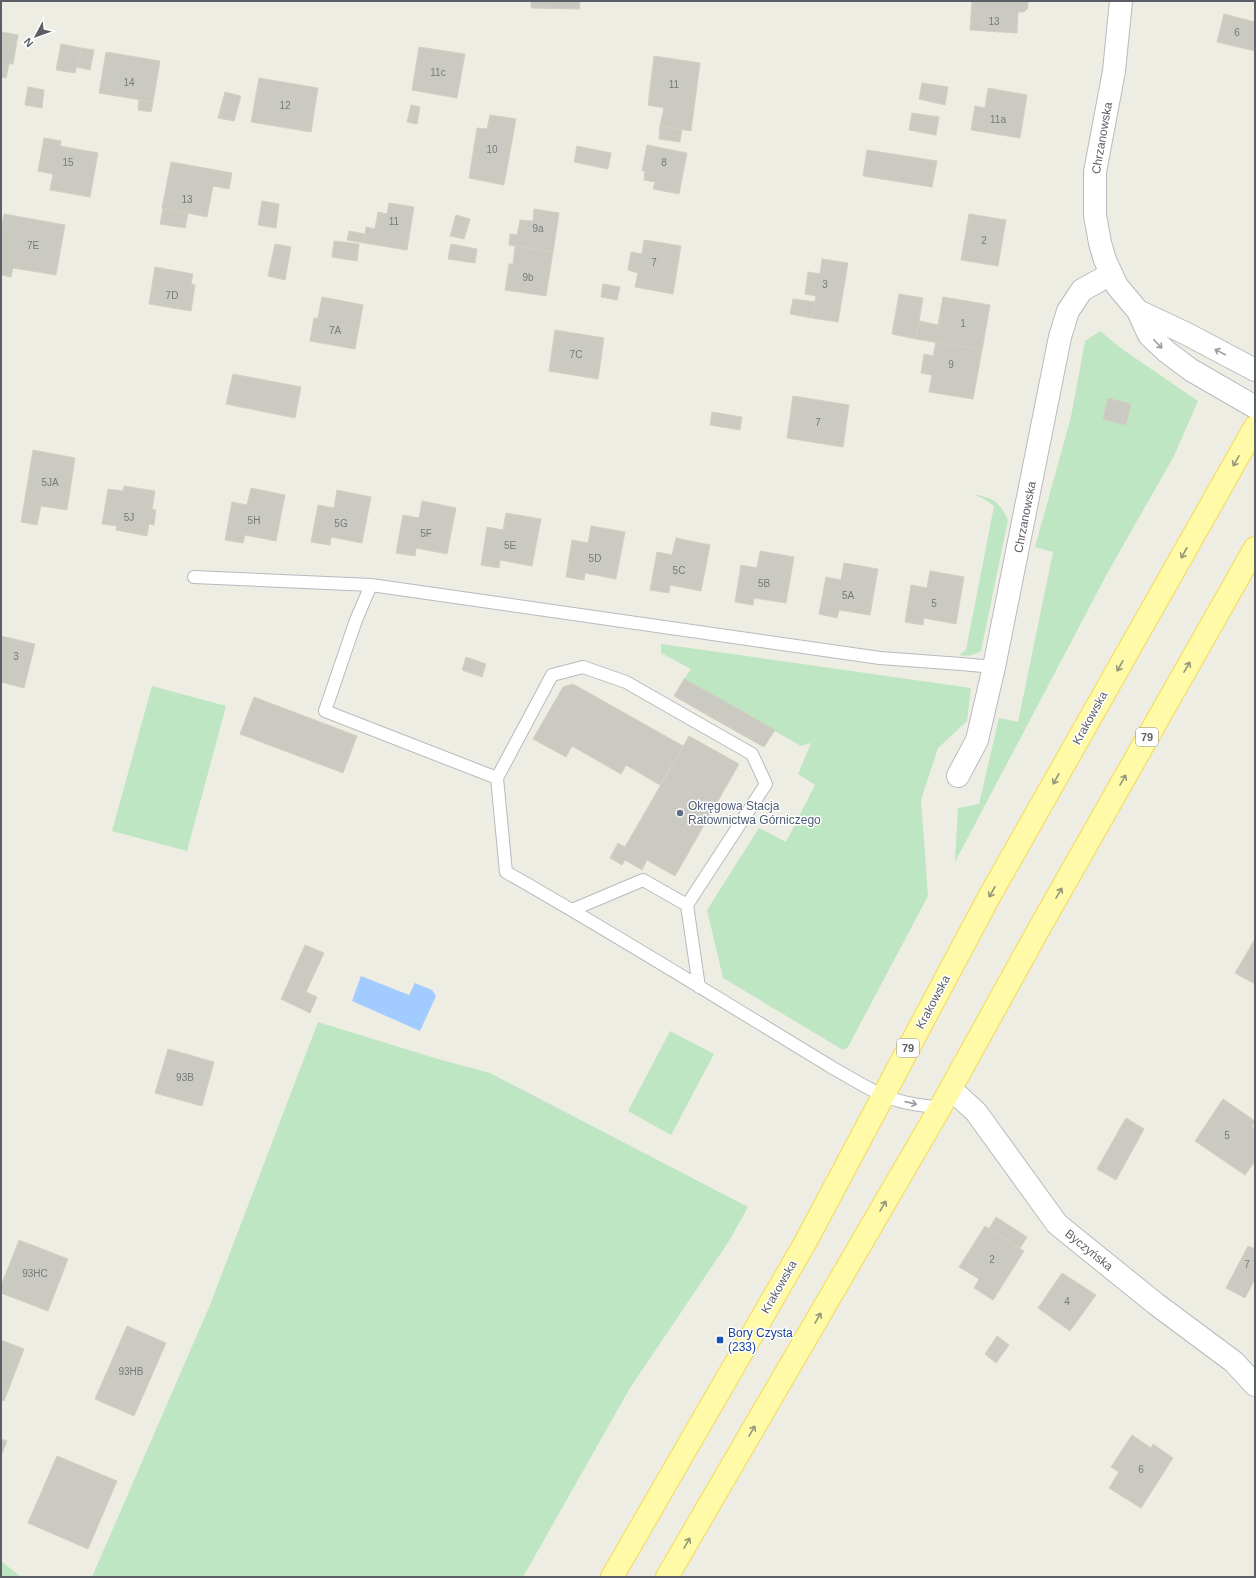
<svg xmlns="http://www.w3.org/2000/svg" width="1256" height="1578" viewBox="0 0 1256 1578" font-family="Helvetica,sans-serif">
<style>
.green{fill:#bee6c2}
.water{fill:#a2ccff}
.building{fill:#cbcac2;stroke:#d3cfc1}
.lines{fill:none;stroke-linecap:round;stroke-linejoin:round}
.lane-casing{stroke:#b8babf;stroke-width:14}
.street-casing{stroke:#b8babf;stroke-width:24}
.primary-casing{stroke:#f5d955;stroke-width:24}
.lane{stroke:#fff;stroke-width:12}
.street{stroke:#fff;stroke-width:22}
.primary{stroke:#fffaa7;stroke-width:22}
.oneway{stroke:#9d9ea2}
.oneway2{stroke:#94957b}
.service-dot{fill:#5c6f8a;stroke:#fff;stroke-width:1.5}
.transit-dot{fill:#1a4fb4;stroke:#fff;stroke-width:1.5}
.labels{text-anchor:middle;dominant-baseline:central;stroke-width:3;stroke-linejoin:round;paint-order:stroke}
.number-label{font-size:10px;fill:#77797c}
.shield{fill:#fff;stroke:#8c8e92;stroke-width:1}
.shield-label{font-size:11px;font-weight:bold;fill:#5b5e64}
.street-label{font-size:12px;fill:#5b5e64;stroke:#fff}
.service-label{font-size:12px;fill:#4e5e75;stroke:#fff;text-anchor:start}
.transit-label{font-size:12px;fill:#164399;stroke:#fff;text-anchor:start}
</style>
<rect width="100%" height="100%" fill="#eeede3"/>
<path class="green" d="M1100,331L1122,349L1198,401L1174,456L1108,572L955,862L958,808L979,804L999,718L1018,722L1053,552L1035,547L1071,417L1085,341Z
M973,494C993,498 999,501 1008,520L981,651C973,655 968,657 959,655L966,650L994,506L984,499Z
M661,644L971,688L967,721L938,748L921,800L928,896L848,1047L843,1050L723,978L707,910L759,828L786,842L815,785L798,774L811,743L801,746L684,679L691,669L661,653Z
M152,686L226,706L187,851L112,831Z
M318,1022L438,1059L490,1073L748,1207L729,1241L630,1388L523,1577H92L210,1305Z
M670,1031L714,1054L671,1135L628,1111Z
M1,1561L21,1577H1Z"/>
<path class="water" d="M361,976L409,995L415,983L432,990L436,996L420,1031L352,1001Z"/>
<path class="building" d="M531,1H580L579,9L531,8Z
M972,1H1028V8L1024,12H1018L1017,33L970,30Z
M1224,14L1255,22V51L1217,42Z
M1,32L18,35L13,64H9L6,78L1,77Z
M61,44L81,48L75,73L56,70Z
M419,47L465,54L457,98L412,90Z
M81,48L94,50L90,70L77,67Z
M106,52L160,61L153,102L99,93Z
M654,56L700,63L691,131L660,126L664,108L648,105Z
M259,78L318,88L311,132L251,122Z
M922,83L948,87L945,105L919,99Z
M28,87L44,90L42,108L25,105Z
M988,88L1027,95L1020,138L971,130L975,106L985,108Z
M225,92L241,96L234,121L218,118Z
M139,100L153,102L151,112L138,110Z
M411,105L420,107L417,124L407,122Z
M912,113L939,117L936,135L909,130Z
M490,115L516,119L504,185L469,178L477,128L487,129Z
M660,126L682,129L680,142L659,139Z
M44,138L61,141L60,146L98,153L90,197L50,190L53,174L38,171Z
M647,145L687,153L679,194L653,189L655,182L644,180L645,171H642Z
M577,146L611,153L608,169L574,162Z
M867,150L937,161L932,187L863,176Z
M171,162L232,173L229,189L213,186L207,217L162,208Z
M262,201L279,204L276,228L258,225Z
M389,203L414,207L407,250L364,243L366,227L375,229L378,212L387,214Z
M163,208L188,213L185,228L160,224Z
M534,209L559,213L553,252L509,245L510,234L517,235L520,220L533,221Z
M4,214L65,225L56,275L13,268L11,277L1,275V230Z
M969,214L1006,220L998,266L961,260Z
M456,215L470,219L464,239L450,236Z
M349,231L365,234L364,243L347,240Z
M644,240L681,246L673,294L635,287L638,273L628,270L631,252L642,254Z
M334,241L359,244L357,261L332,257Z
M275,244L291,247L285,280L268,276Z
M451,244L477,249L475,263L448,259Z
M515,246L553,252L546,296L505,290L509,264H513Z
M822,259L848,263L838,322L812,318L816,296L805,294L808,272L820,274Z
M155,267L193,274L191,284L195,285L191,311L149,304Z
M603,284L620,287L617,300L601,297Z
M899,294L923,298L916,339L892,334Z
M322,297L363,305L355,349L310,341L314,318H318Z
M943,297L990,305L982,350L916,339L919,321L938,325Z
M793,299L815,302L812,318L790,314Z
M555,330L604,338L598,379L549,371Z
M936,342L982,350L973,399L929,392L932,375L921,373L924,354L933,356Z
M233,374L301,387L295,418L226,404Z
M793,396L849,405L843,447L787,438Z
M1108,398L1131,404L1126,425L1103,419Z
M712,412L742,417L740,430L710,425Z
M33,450L75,458L67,510L41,506L37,525L21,522Z
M124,486L155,491L152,509L156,510L154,525L149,524L147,536L116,530L117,526L102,524L108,489L123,491Z
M251,488L285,495L276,541L245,535L243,543L225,540L232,502L247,505Z
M337,490L371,497L362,543L331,537L330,545L311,542L318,505L334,508Z
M422,501L456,508L447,554L416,548L415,556L396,553L403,515L419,518Z
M506,513L541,519L532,566L500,560L499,568L481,565L487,527L503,530Z
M591,526L625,532L616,579L585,573L584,580L566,577L572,540L588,543Z
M676,538L710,545L701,591L670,585L669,593L650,590L657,552L672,555Z
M760,551L794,557L786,603L754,598L753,605L735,602L741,565L757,568Z
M844,563L878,569L870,615L839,610L837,618L819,614L826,577L841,580Z
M930,571L964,577L956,624L924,618L923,625L905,622L911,585L927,588Z
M1,636L35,644L24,688L1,682Z
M466,657L486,664L482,677L462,670Z
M684,679L726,702L716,720L674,696Z
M573,684L683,746L660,785L626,765L621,774L572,746L566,757L533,739L563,687Z
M254,697L357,736L343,773L240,734Z
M726,702L775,730L764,747L716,720Z
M689,736L739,764L675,876L647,860L642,870L625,860L622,865L610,858L618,843L625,847Z
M1255,939V984L1235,973Z
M305,945L324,953L306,992L317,997L310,1013L281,999Z
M168,1049L214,1062L202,1106L155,1093Z
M1223,1099L1255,1121L1252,1126L1255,1128V1161L1245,1175L1195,1141Z
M1126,1118L1144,1129L1116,1180L1097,1169Z
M996,1217L1027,1237L1020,1248L989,1229Z
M985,1226L1024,1251L993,1300L974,1288L979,1279L959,1267Z
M19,1240L68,1259L48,1311L1,1293V1286Z
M1248,1246L1255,1249V1279L1245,1298L1226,1288Z
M1062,1273L1096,1295L1070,1331L1038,1308Z
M127,1326L166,1343L134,1416L95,1399Z
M997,1336L1009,1345L996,1363L985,1354Z
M1,1340L24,1349L4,1401L1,1400Z
M1132,1435L1151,1448L1153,1444L1173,1458L1141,1508L1109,1488L1119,1472L1111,1467Z
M1,1439L7,1441L1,1456Z
M57,1456L117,1481L88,1549L28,1523Z"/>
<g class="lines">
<defs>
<path id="lane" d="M194,577L371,585L880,658L961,664L994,667
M371,585L356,620L325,711L497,778
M572,910L643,880L687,905
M699,987L687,905L766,784L752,754L626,682L583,667L552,675L497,778L506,872C617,935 724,1002 833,1068C849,1077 865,1087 882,1095C900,1103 920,1105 940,1108"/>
<path id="street" d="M1121,1L1114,71L1095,172V215L1100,243L1105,260L1117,286L1138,311L1149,335L1167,352L1191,370L1255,407
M1138,311L1185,333L1255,370
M958,776L977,740L994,667L1060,337L1068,311L1082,290L1111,274
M951,1089L976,1112L1057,1224L1156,1304L1234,1362L1255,1385"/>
<path id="primary" d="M612,1577L805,1243L989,897L1255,427
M667,1577L940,1108L1040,927L1255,548"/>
</defs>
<use href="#lane" class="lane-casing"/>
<use href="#street" class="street-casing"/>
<use href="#primary" class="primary-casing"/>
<use href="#lane" class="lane"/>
<use href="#street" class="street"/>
<use href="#primary" class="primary"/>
</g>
<defs><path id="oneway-shaft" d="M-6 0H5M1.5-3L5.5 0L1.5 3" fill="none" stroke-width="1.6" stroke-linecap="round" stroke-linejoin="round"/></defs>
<g class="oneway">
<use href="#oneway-shaft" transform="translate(1158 344) rotate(46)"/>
<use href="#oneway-shaft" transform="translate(1220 352) rotate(-152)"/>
<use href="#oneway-shaft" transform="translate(911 1103) rotate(13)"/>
</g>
<g class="oneway2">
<use href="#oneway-shaft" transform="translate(1236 461) rotate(120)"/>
<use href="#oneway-shaft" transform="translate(1184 553) rotate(119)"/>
<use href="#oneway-shaft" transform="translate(1120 666) rotate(119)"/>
<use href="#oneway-shaft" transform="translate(1187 667) rotate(-60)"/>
<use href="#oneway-shaft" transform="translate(1056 779) rotate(119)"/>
<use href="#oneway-shaft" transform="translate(1123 780) rotate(-60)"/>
<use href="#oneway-shaft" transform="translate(992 892) rotate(119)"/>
<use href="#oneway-shaft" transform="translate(1059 893) rotate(-60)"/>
<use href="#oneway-shaft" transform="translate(883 1206) rotate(-60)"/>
<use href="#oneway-shaft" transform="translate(818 1318) rotate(-60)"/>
<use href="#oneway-shaft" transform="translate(752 1431) rotate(-60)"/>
<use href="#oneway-shaft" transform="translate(687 1543) rotate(-60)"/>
</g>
<circle class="service-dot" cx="680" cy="813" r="4"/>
<rect class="transit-dot" x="716" y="1336" width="8" height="8" rx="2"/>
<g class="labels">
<g class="number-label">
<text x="994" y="21">13</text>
<text x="1237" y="32">6</text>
<text x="438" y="72">11c</text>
<text x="129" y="82">14</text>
<text x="674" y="84">11</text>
<text x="285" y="105">12</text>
<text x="998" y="119">11a</text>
<text x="492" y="149">10</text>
<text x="68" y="162">15</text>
<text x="664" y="162">8</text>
<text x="187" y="199">13</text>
<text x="394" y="221">11</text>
<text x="538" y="228">9a</text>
<text x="984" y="240">2</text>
<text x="33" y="245">7E</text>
<text x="654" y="262">7</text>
<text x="528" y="277">9b</text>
<text x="825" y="284">3</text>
<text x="172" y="295">7D</text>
<text x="963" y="323">1</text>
<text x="335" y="330">7A</text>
<text x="576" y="354">7C</text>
<text x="951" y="364">9</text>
<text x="818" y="422">7</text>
<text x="50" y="482">5JA</text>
<text x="129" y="517">5J</text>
<text x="254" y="520">5H</text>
<text x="341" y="523">5G</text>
<text x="426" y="533">5F</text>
<text x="510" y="545">5E</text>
<text x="595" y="558">5D</text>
<text x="679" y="570">5C</text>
<text x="764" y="583">5B</text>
<text x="848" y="595">5A</text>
<text x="934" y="603">5</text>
<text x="16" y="656">3</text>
<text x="185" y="1077">93B</text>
<text x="1227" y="1135">5</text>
<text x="992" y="1259">2</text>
<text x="1247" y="1264">7</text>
<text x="35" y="1273">93HC</text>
<text x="1067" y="1301">4</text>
<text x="131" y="1371">93HB</text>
<text x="1141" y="1469">6</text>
</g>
<g class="shield">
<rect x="1136" y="728" width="22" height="18" rx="3"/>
<rect x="897" y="1039" width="22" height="18" rx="3"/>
</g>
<g class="shield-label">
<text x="1147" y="737">79</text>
<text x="908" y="1048">79</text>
</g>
<g class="street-label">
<text transform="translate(1102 138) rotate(-80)">Chrzanowska</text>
<text transform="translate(1025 517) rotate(-79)">Chrzanowska</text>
<text transform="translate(1090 718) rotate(-61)">Krakowska</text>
<text transform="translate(933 1002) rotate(-62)">Krakowska</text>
<text transform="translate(1089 1250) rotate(39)">Byczyńska</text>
<text transform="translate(779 1287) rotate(-60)">Krakowska</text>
</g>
<g class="service-label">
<text x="688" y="806">Okręgowa Stacja<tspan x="688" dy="14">Ratownictwa Górniczego</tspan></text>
</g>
<g class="transit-label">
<text x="728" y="1333">Bory Czysta<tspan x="728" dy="14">(233)</tspan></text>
</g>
</g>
<rect width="1256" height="1578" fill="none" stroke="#5b5e64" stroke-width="4"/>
<g transform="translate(36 36) rotate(229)" stroke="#ffffff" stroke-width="3" paint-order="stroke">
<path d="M0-3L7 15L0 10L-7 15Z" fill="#5b5e64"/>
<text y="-6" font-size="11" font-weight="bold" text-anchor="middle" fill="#5b5e64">N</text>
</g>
</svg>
